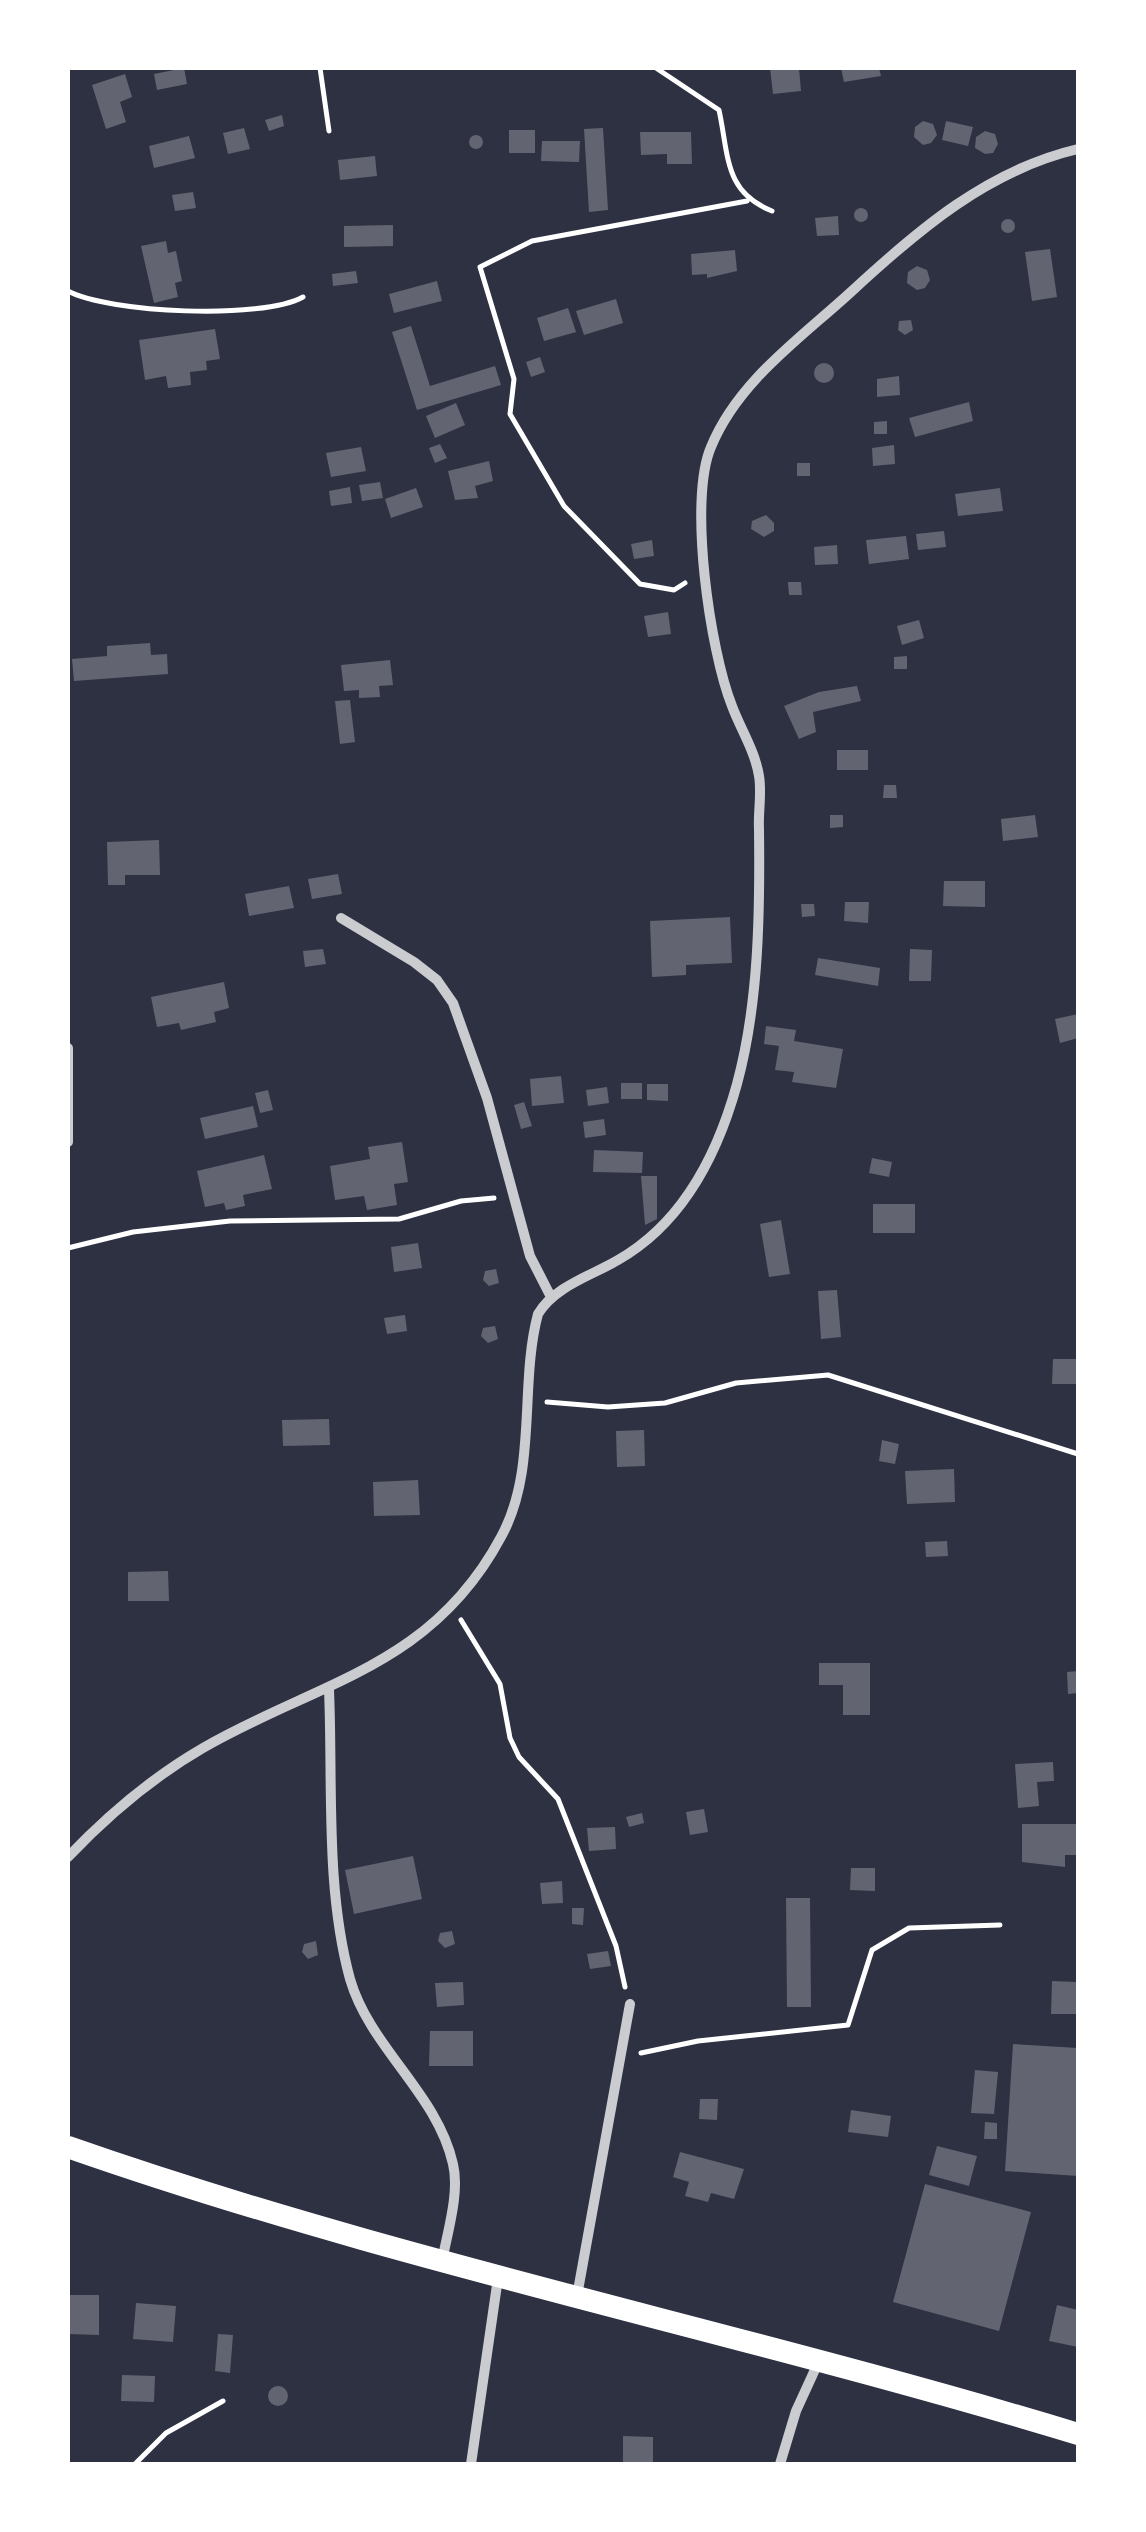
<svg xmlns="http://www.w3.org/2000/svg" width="1146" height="2532" viewBox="0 0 1146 2532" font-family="'Libre Baskerville',serif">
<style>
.building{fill:#626471}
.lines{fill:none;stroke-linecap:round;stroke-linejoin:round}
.path{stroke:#fff;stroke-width:5}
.minor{stroke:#caccd0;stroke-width:10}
.primary{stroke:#fff;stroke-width:22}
</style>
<rect width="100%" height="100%" fill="#2d3142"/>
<path class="building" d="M184,68L187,84L157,90L154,74Z
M770,68H799L801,91L773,94Z
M841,68H879L881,76L844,82Z
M125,74L132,97L120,102L126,122L106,129L92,85Z
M282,115L284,126L269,131L265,120Z
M923,121L933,124L937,135L931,143L923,145L914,137L915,127Z
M946,121L973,127L968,146L942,140Z
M244,128L250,149L228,154L223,133Z
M603,128L608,210L589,212L584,129Z
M509,130H535V153H509Z
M985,131L995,134L998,144L993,153L985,154L975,148L976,137Z
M640,132H691L692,164H667V154L641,155Z
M469 142a7 7 0 1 1 14 0a7 7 0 1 1-14 0Z
M189,136L195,158L154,168L149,146Z
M542,141H580L579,162L541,161Z
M375,156L377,176L340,180L338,160Z
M193,192L196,208L175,211L172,195Z
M854 215a7 7 0 1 1 14 0a7 7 0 1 1-14 0Z
M838,216L839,235L817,236L815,218Z
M1001 226a7 7 0 1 1 14 0a7 7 0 1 1-14 0Z
M393,225V246L344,247V226Z
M166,241L168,253L176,251L182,281L175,283L178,297L154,303L141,246Z
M1050,249L1057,297L1032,301L1025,252Z
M735,250L737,271L707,278V274L692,275L691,254Z
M917,266L927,270L930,280L925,288L917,290L907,283L908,272Z
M356,271L358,283L333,286L332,274Z
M437,281L442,301L394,313L389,294Z
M616,299L623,323L584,335L576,311Z
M568,308L576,332L544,341L537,318Z
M911,320L913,330L905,335L898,330L899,321Z
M411,326L430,386L495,366L501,385L417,410L392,332Z
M215,329L220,359L206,361L207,370L190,372L191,385L168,388L166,376L145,380L139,340Z
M540,357L545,372L531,377L526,362Z
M814 373a10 10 0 1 1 20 0a10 10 0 1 1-20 0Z
M899,376L900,395L877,397V379Z
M969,402L973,421L915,437L909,418Z
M456,403L465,425L435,438L426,416Z
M887,421V434H874V422Z
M440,444L447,458L435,463L429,448Z
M894,445L895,464L873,466L872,448Z
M361,447L366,471L331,477L326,453Z
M489,461L493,481L475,486L478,498L455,500L448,471Z
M797,463H810V476H797Z
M380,482L383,498L362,501L359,485Z
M350,487L352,503L331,506L329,491Z
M416,488L423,507L391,518L385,499Z
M1000,488L1003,511L958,516L955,494Z
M766,515L774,523V531L764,537L751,529L752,521Z
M944,531L946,547L918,550L916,534Z
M906,536L909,559L869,564L866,540Z
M652,540L654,556L634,559L631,544Z
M837,545L838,564L815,565L814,547Z
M788,582H801L802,595H789Z
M668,612L671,634L648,637L644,616Z
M919,620L924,638L902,645L897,626Z
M150,643L151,655L167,654L168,674L74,681L72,659L107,656V646Z
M907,656V669H894V657Z
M390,660L393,685L379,686L380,697L359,698V690L344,691L341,665Z
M857,686L861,701L813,712L816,732L799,739L784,706L819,692Z
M350,700L355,742L340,744L335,701Z
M837,750H868V770H837Z
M884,785H896L897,798H883Z
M830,815H843V827L830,828Z
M1035,815L1038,837L1003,841L1001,819Z
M159,840L160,875H125V885H108L107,842Z
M338,874L342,894L312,899L308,879Z
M944,881H985V907L943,906Z
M289,886L294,908L249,916L245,894Z
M845,902H869L868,923L844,921Z
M801,904H814L815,916L802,917Z
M730,917L732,963L686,965V975L652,977L650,921Z
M323,949L326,964L305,967L303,951Z
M910,949L932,950L931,981H909Z
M818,958L880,968L878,986L815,975Z
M224,982L229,1008L214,1012L216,1022L181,1030L179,1023L157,1027L151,997Z
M1078,1014V1038L1060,1043L1055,1019Z
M766,1026L796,1030L794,1041L843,1049L836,1088L792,1082L794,1072L775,1070L779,1046L764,1044Z
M561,1076L564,1103L532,1106L530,1079Z
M621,1083H642V1099H621Z
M647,1084H668V1101L647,1100Z
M607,1087L609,1103L588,1106L586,1090Z
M268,1090L273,1110L260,1113L255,1093Z
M524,1102L532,1126L521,1129L514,1105Z
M253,1106L258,1127L205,1139L200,1118Z
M604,1119L606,1135L585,1138L583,1122Z
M402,1142L408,1182L394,1184L397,1205L367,1210L364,1196L335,1200L330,1166L370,1159L368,1147Z
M594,1150L643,1152L642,1173L593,1172Z
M264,1155L272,1189L243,1195L245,1206L226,1210L224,1203L205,1207L197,1171Z
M872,1158L892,1162L889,1177L869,1173Z
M641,1176H657V1219L645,1225Z
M873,1204H915V1233H873Z
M781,1220L790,1274L769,1277L760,1224Z
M418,1243L422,1268L394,1272L391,1247Z
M496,1269L499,1283L489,1286L483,1280L485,1271Z
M837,1290L841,1337L821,1339L818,1291Z
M405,1315L407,1331L387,1334L384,1318Z
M495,1326L498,1339L488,1343L481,1336L483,1328Z
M1053,1359H1078V1384H1052Z
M329,1419L330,1445L283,1446L282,1420Z
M644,1430L645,1466L617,1467L616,1431Z
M882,1440L899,1444L895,1464L879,1461Z
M954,1469L955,1502L907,1504L905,1471Z
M418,1480L420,1515L374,1516L373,1482Z
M947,1541L948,1556L926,1557L925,1542Z
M168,1571L169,1601H128V1572Z
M819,1663H870V1715H843V1685H819Z
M1078,1671V1693L1068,1694L1067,1672Z
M1053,1762L1054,1781L1037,1782L1039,1806L1018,1808L1015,1764Z
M704,1809L708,1832L690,1835L686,1812Z
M642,1813L644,1823L629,1827L626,1817Z
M1022,1824H1078V1855H1065V1867L1022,1862Z
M615,1827L616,1849L589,1851L587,1828Z
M413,1856L422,1899L354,1914L345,1870Z
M851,1868H875V1891L850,1890Z
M562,1881L563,1903L542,1904L540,1883Z
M786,1898H810L811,2007H787Z
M572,1908H584L583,1925L572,1924Z
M452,1931L455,1944L445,1948L438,1941L440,1933Z
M316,1941L318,1955L308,1959L302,1952L304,1944Z
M608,1951L611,1966L590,1969L587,1954Z
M1052,1981L1078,1982V2014H1051Z
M463,1982L464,2005L437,2007L435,1983Z
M430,2031H473V2066H429Z
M1013,2044L1078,2048V2176L1005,2171Z
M975,2070L998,2072L994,2114L971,2113Z
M700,2099H718L717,2120L699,2119Z
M851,2110L891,2116L888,2137L848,2132Z
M985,2122L997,2123V2139H984Z
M937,2146L977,2156L969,2186L929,2175Z
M680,2152L744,2169L734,2199L711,2193L708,2202L685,2196L689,2182L673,2177Z
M925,2184L1031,2212L999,2331L893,2302Z
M68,2295H99V2335L68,2334Z
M136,2303L176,2306L173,2342L133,2339Z
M1057,2305L1078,2310V2347L1049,2341Z
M218,2334L233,2335L230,2373L215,2371Z
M122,2375L155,2376L154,2402L121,2401Z
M268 2396a10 10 0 1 1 20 0a10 10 0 1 1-20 0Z
M623,2436L653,2437V2464H623Z"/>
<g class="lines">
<path class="path" d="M320,68L329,131
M656,68L719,110C729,156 724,192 772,211
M68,291C109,313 262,320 303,297
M685,583L674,590L640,584L564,506L510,414L514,379L480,267L532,241L747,201
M68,1248L133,1232L230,1221L399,1219L461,1201L494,1198
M547,1402L608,1407L665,1403L736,1383L828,1375L1078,1454
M461,1620L500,1684L510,1738L519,1757L558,1799L616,1946L625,1987
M641,2053L698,2041L848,2025L872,1950L909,1928L1000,1925
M135,2464L166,2433L223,2401"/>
<path class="minor" d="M341,918L414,962L437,980L453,1003L487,1098L530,1256L551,1297
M68,1048V1142
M329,1690C333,1784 325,1888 350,1979C370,2048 437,2093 453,2164C460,2193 447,2233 442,2262
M68,1857C109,1814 151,1778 203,1748C317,1682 431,1668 501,1537C538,1470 519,1385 538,1314C555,1286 591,1276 618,1260C683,1223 718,1153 737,1084C759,1003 760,912 759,829C758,812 762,793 759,776C755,751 741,730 732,706C710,651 688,500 711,447C738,381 801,338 852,291C918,230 988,170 1078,149
M577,2296L630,2004
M471,2464L498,2278
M780,2464L796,2411L818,2363"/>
<path class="primary" d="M68,2147C399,2263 743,2332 1078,2434"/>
</g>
<rect width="1146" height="2532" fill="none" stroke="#ffffff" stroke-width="140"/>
</svg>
